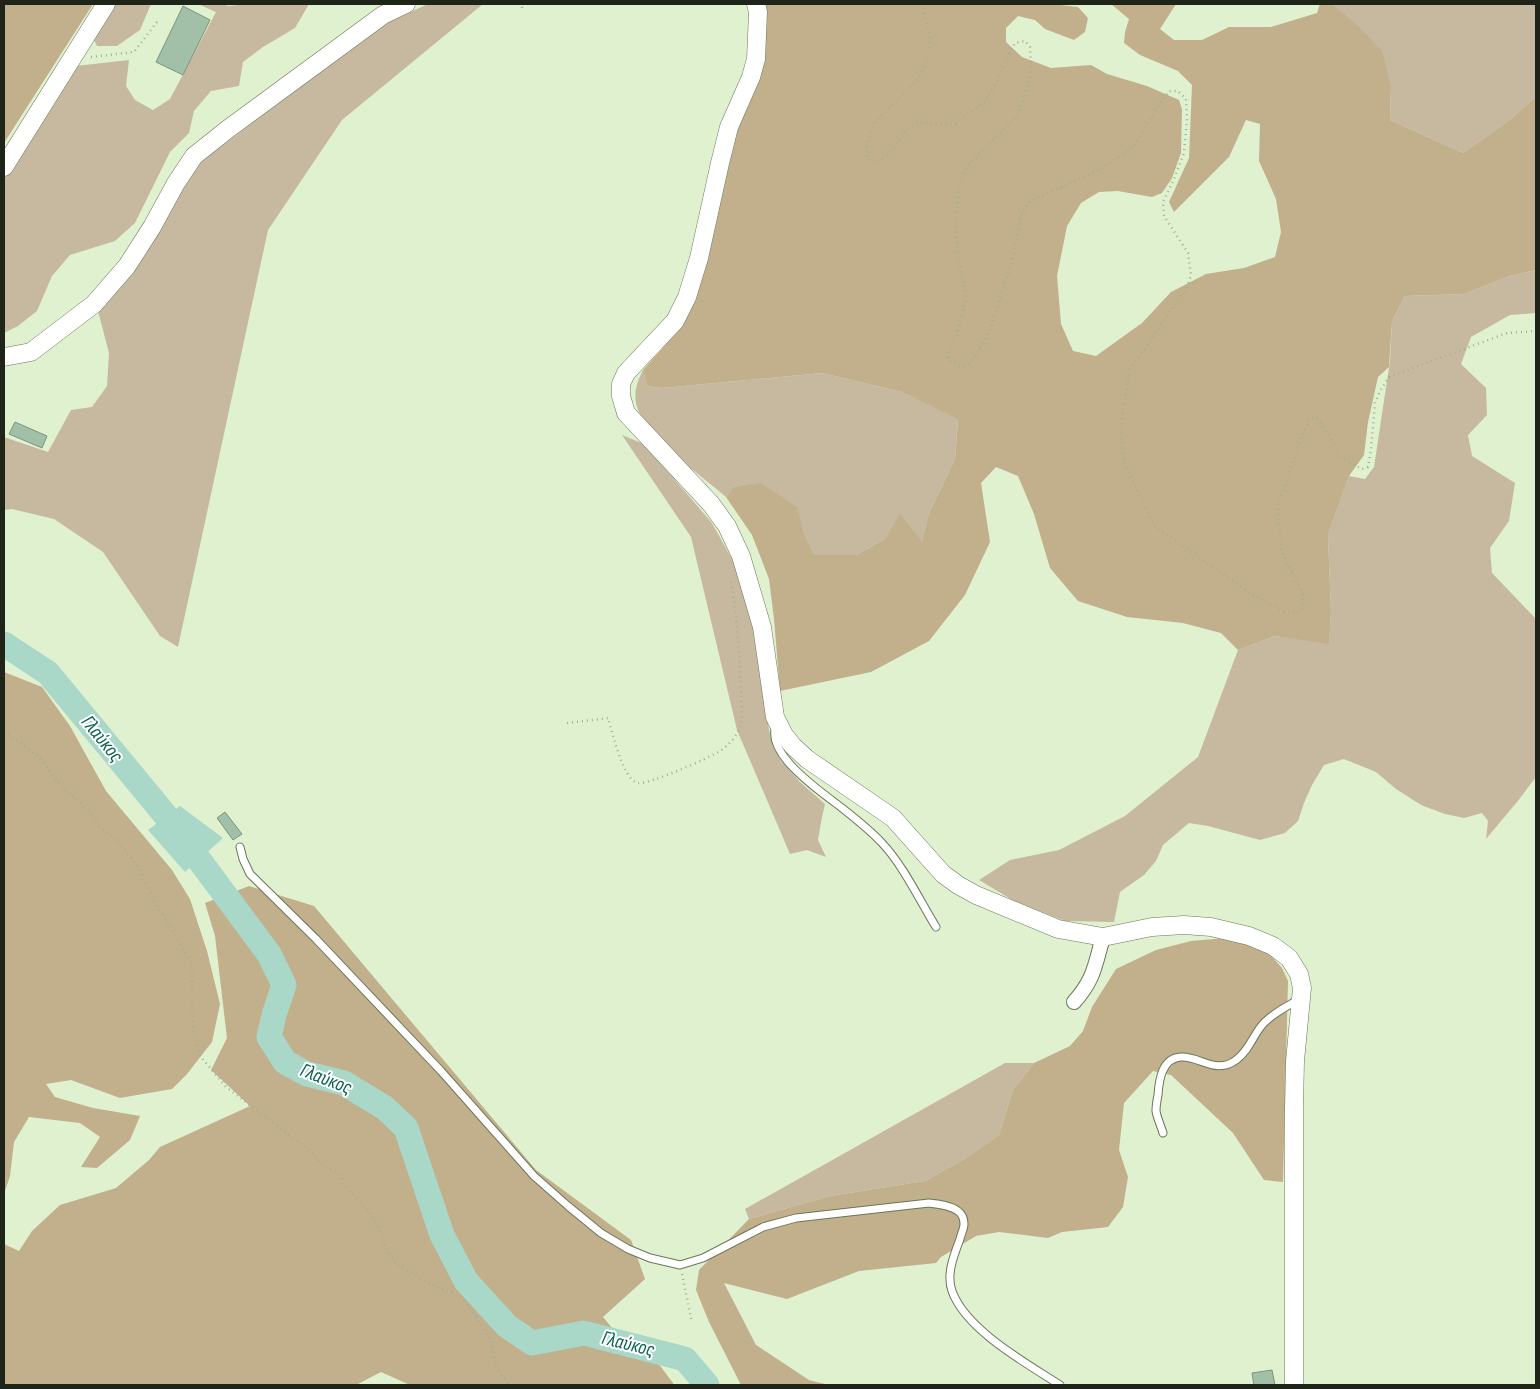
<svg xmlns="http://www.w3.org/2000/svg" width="1540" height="1389" viewBox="0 0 1540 1389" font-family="'Sofia Sans Condensed',sans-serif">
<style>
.green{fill:#c7b99f}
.forest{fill:#c2af8b}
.water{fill:#a9d7c8}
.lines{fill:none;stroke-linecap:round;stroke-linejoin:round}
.river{stroke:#a9d7c8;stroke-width:25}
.building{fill:#a2c0a7;stroke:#79967e}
.service-casing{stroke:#697759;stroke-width:9}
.minor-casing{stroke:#697759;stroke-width:16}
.tertiary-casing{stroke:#697759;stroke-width:19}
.path{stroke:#a2b094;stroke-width:2.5;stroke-dasharray:1 4;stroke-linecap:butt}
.service{stroke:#fff;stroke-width:7}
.minor{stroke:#fff;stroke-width:14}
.tertiary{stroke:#fff;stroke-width:18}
.labels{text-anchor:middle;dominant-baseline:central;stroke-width:4;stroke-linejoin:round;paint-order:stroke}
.water-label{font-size:20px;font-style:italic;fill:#0b6450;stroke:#fff}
</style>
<rect width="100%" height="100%" fill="#e0f1cf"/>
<path class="green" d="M115,4H151L140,30L117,46H97L93,38Z
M198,4H224L228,6L251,4H309L295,28L263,47L243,62L239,86L211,91L194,111L189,133L170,152L135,223L115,241L70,255L52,276L37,311L18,326L4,333V178L76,66L129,60L126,86L135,100L153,110L170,99L216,12Z
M428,4H483L342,120L268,230L178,647L160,636L103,552L54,519L12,509L4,510V437L48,452L71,410L92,407L107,386L109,353L98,311L139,261L199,163L384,24Z
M1331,4H1536V97L1507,122L1463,153L1390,120L1391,86Z
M1536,270V313L1510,315L1471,337L1461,364L1486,388L1487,415L1468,435L1472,456L1515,483L1509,521L1490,548L1492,573L1536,619V777L1517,802L1486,839L1488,821L1482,813L1464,818L1445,814L1421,805L1396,789L1376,772L1344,759L1324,765L1312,785L1304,803L1298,821L1285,833L1260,840L1208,826L1189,823L1163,845L1156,861L1144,875L1120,892L1114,922L1065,921L1014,901L979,880L1010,860L1059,850L1125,816L1198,757L1238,650L1275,636L1329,643L1331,612L1328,535L1349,476L1365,479L1374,467L1390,361L1392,321L1405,296L1464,294L1510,276Z
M643,370L647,386L662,388L822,373L902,392L958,418L955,459L929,513L922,543L885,539L856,555H815L804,533L796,507L761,484L733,487L726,497C702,476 646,437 637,407C633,393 637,382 643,370Z
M622,435L644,444L712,523L734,563L758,646L770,709L768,725L773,747L781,761L800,782L825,804L822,817L818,840L826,857L807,850L790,854L737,730L691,537Z
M1005,1063H1034L1013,1090L999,1135L966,1158L925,1181L830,1196L749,1219L745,1209Z"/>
<path class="forest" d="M4,4H93L4,143Z
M763,4H1052L1078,7L1088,18L1085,32L1074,40L1045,29L1035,20L1018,16L1006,28V42L1022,57L1051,68L1091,65L1107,74L1147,86L1179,100L1182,109L1181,153L1172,178L1162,193L1152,197L1118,191L1099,192L1081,203L1067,226L1057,276L1061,324L1073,351L1096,356L1142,323L1171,292L1206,274L1244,268L1275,257L1281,232L1276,199L1259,161L1260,124L1246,120L1229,157L1174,212L1169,202L1189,158L1192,85L1178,71L1140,55L1124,43L1125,32L1129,19L1111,4H1176L1160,29L1174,40H1202L1229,27H1271L1317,13L1320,4H1331L1354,22L1382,51L1391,86L1390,120L1463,153L1507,122L1536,97V270L1510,276L1464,294L1405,296L1392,321L1389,367L1378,377L1368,422L1364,455L1349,476L1328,535L1331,612L1329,644L1275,636L1238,650L1221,633L1183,623L1127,617L1078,601L1050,568L1034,514L1018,476L996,467L981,483L990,542L965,595L929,641L871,672L780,691L774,619L769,579L752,535L726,497L733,487L761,483L797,507L804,533L815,555H856L885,539L900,514L922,542L929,513L955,459L958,419L902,392L822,373L662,388L647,386L643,370L680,329L695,298Z
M4,672L42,687L70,726L106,791L172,870L190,899L207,951L220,1004L212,1042L187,1074L172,1089L120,1098L71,1080L46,1084L55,1097L93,1108L140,1116L130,1140L97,1168L81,1167L100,1137L80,1123L29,1117L14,1142L10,1176L4,1194Z
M249,886L314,906L536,1170L631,1240L645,1279L603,1317L623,1341L658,1363L673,1383V1385H410L381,1372L356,1385H4V1244L19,1251L32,1231L60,1205L116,1188L149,1160L160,1147L250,1106L211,1070L227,1038L215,936L205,903Z
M1226,938L1266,950L1282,968L1288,981L1283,1182L1264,1180L1233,1133L1171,1075L1153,1071L1124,1103L1119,1150L1128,1177L1123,1207L1108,1227L1062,1232L1048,1238L999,1232L976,1236L941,1257L936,1263L859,1271L787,1299L724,1283L756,1345L809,1380L829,1385H741L709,1322L696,1290L699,1270L749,1219L830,1196L925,1181L966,1158L999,1135L1013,1090L1034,1063L1070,1046L1083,1031L1092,1007L1116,969L1156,950L1191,941Z"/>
<path class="water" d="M180,806L223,838L185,872L148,830Z"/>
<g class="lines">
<path class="river" d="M4,644L48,673L171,822L269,954L284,985L274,1015L269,1037L285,1062L307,1074L344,1083L385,1108L406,1128L442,1235L466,1281L507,1326L532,1343L584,1333L685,1359L707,1385"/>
</g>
<path class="building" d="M183,6L210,20L183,75L156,62Z
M15,422L47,436L42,448L9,434Z
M225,812L242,834L233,840L217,818Z
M1272,1370L1275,1385H1254L1252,1373Z"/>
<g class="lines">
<defs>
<path id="service" d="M776,726C765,755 823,793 842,808C856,819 870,830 882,843C903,865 920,901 936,927
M240,847L243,859L250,874L316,939L441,1071L534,1176L568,1206L601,1233L628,1249L650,1258L680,1265L703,1258L763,1227L796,1218L929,1203C938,1204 950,1205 958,1211C962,1214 964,1219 964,1224C964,1229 961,1234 960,1239C954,1255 946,1274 952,1291C966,1330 1026,1363 1060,1385
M1163,1133C1161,1126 1157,1118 1156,1111C1156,1106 1157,1100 1158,1095C1159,1080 1162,1058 1181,1057C1200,1056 1216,1075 1236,1060C1249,1051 1253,1035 1263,1024C1273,1013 1286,1007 1298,1000"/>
<path id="minor" d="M1074,1002C1094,980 1095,965 1103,937"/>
<path id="tertiary" d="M756,4L758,12L756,59L751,77L729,127L720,163L699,258L687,297L675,321L626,373L621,384V396L626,413L711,504L727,526L741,556L762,627L775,717L784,735L793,746L807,759L893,818L943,874L958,885L976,895L1058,929L1103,937L1152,927L1184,925L1211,927L1249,936L1273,946L1289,958L1299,974L1302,988L1295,1061L1294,1108V1385
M4,167L106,4
M4,357L31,352L94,304L127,266L152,227L176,183L194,156L228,129L383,15L406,4"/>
</defs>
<use href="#service" class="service-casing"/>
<use href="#minor" class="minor-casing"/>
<use href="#tertiary" class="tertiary-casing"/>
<path class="path" d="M920,4L923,9L931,40L925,65L918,79L874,123L867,146V158L872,162L878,161L889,154L906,129L918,122L938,125L956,123L985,102L998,79L1015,43L1025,41L1030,47L1031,71L1019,114L967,166L960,184L955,221L958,258L966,296L957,335L948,351V360L959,366L967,365L977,355L990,330L1012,262L1022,213L1031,201L1102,168L1126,153L1135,144L1157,108L1169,91H1178L1186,99L1187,119L1184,153L1174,179L1163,202L1164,216L1188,253L1191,275L1187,288L1130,369L1120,430L1125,464L1154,526L1256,597L1284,611L1298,613L1303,608V594L1282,553L1277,508L1303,433L1310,418H1316L1322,424L1342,458L1362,469L1368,467L1371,450L1375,403L1380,391L1389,377L1507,333L1536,331
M522,8L523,4
M91,57L134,52L157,22
M567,723L608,718C613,733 622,779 638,783C648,785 709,758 720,751C728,746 738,735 741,725C743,714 741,702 741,691C740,654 737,617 731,581
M4,732L39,757L60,785L89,810L99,826L122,846L139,868L156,905L179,941L192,964V1011L194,1034L201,1057L226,1087L310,1151L327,1169L337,1172L348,1189L367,1209L377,1224L385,1245L395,1263L436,1287L451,1292L463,1299L476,1317L492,1342L495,1365L509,1385
M682,1274L692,1323"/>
<use href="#service" class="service"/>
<use href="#minor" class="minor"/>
<use href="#tertiary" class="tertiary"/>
</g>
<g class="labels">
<g class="water-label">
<text transform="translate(102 739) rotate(51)">Γλαύκος</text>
<text transform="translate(326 1079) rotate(21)">Γλαύκος</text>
<text transform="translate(628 1344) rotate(14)">Γλαύκος</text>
</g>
</g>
<rect width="1540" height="1389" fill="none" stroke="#1e2417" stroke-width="10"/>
</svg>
